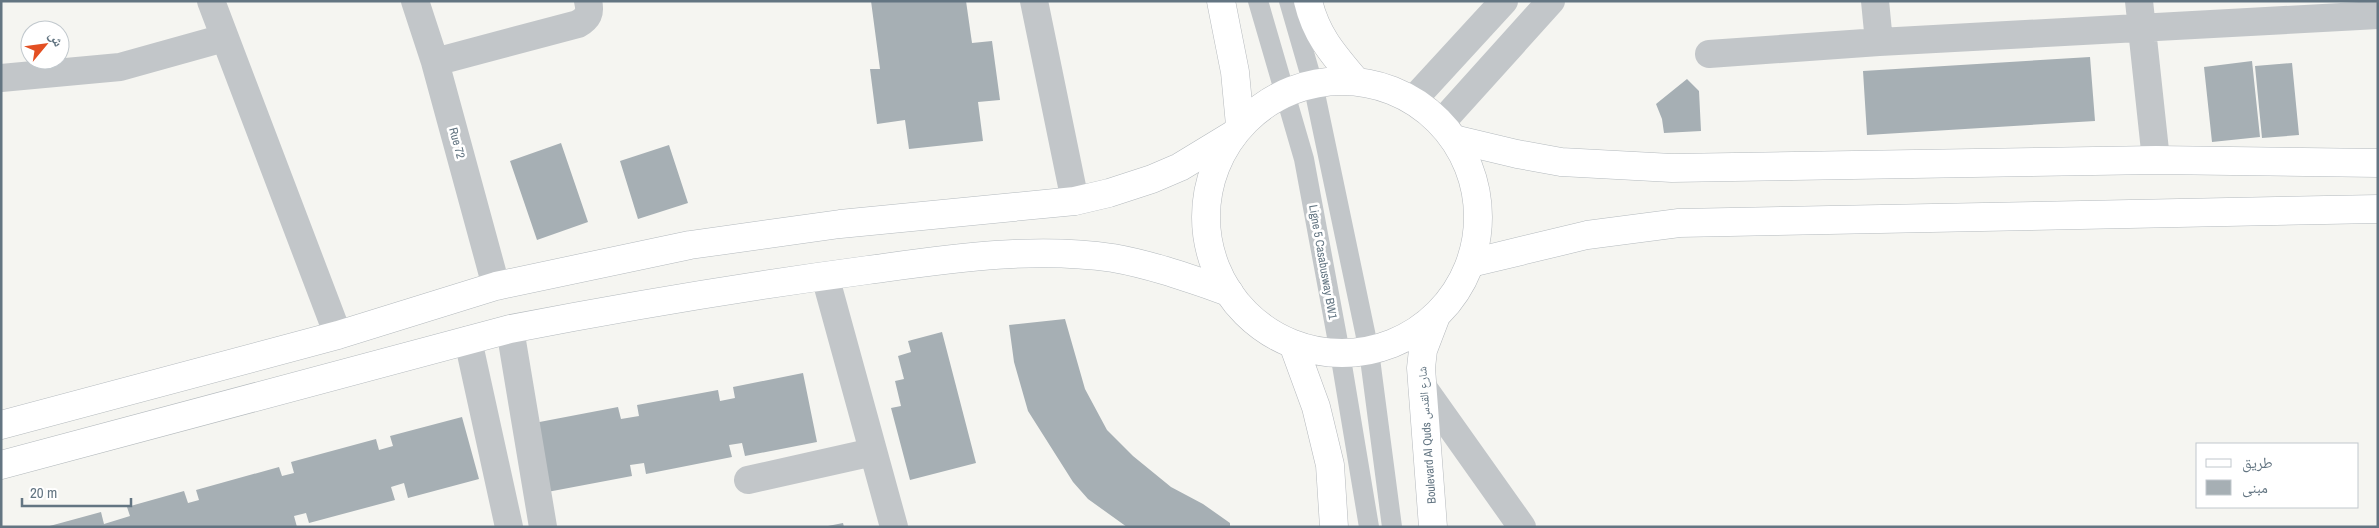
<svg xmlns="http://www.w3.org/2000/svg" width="2379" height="528" viewBox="0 0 2379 528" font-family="'Archivo Narrow','Noto Naskh Arabic',sans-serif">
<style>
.building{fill:#a6afb4}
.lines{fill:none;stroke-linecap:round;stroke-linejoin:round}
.secondary-casing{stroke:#b4babe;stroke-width:29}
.primary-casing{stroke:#b5b9bd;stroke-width:29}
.lane{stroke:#c2c6c9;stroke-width:20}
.street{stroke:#c2c6c9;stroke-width:28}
.secondary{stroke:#fff;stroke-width:28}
.primary{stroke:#fff;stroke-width:28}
.labels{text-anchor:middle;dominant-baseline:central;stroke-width:5;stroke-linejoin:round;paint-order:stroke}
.street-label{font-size:12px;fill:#637582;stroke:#fff}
</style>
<rect width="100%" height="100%" fill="#f5f5f1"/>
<path class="building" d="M871,1H966L972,43L992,41L1000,100L978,102L983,141L909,149L905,120L877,124L870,69H880Z
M2090,57L2095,121L1867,135L1863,71Z
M2252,61L2260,137L2212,142L2204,67Z
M2292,63L2299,135L2262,138L2255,66Z
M1687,79L1699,91L1701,131L1664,133L1662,119L1656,104Z
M561,143L588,222L537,240L510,161Z
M669,145L688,203L638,219L620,161Z
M1065,319L1085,389L1107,430L1133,456L1171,487L1203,504L1230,523V527H1127L1088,499L1073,482L1028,411L1014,362L1009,325Z
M942,332L976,463L910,480L891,408L901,406L895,381L904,379L898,356L911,352L908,341Z
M803,373L817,442L745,456L742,443L729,445L732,457L646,474L644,463L630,465L632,476L542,493L529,424L618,407L621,419L639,416L637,405L718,390L720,401L735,398L733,387Z
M462,417L479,479L408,498L404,483L391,487L395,500L309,523L306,513L294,516L297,527H46L101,512L104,524L130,516L127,507L184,491L188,503L199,500L196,490L279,467L282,476L294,473L291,462L376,439L379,450L393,446L390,436Z
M843,523L844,527H828V526Z"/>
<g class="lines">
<defs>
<path id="secondary" d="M1454,139L1517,154L1561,162L1672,168L2156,160L2378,163
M1471,263L1587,235L1679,223L2378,209
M1,425L338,335L496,286L690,245L840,224L1075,201L1109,193L1152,179L1180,167L1231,136
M1,465L510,329C629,306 748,286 868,270C949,259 1032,246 1113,258C1153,265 1191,279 1229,292"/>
<path id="primary" d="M1221,1L1235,72L1240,125
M1308,1C1316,35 1333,54 1355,80
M1206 217a136 136 0 1 1 272 0a136 136 0 1 1-272 0Z
M1293,344L1316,407L1330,465L1334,527
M1433,527L1421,368L1423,350L1436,316"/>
</defs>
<use href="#secondary" class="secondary-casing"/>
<use href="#primary" class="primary-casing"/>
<path class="lane" d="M1258,1L1304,159L1340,353L1369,527
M1289,1L1313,84L1369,351L1392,527"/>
<path class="street" d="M211,1L338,335
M415,1L435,62L496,286
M1034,1L1075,201
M1875,1L1879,42
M2139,1L2156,160
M1709,54L1879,42L2378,15
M435,62L578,24C588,18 591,13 588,1
M1,78L120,67L224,38
M1413,100L1504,1
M1441,123L1551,1
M825,276L894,527
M510,329L543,527
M468,340L509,527
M1422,386L1522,527
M748,480L873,452"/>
<use href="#secondary" class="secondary"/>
<use href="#primary" class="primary"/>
</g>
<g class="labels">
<g class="street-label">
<text transform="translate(457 143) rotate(75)">Rue 72</text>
<text transform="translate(1323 262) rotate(80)">Ligne 5 Casabusway BW1</text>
<text transform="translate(1427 435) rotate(-94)">Boulevard Al Quds شارع القدس</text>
</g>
</g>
<rect width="2379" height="528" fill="none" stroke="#637582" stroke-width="5"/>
<rect x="2196" y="443" width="162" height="65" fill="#ffffff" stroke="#c1c8cd"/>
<rect x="2206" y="459" width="25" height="8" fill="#ffffff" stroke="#c1c8cd"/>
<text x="2242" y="468" font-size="15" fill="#637582">طريق</text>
<rect x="2206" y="480" width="25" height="15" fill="#a6afb4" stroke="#c1c8cd"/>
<text x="2242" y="493" font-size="15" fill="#637582">مبنى</text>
<g transform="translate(45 45) rotate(61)"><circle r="24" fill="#ffffff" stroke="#c1c8cd"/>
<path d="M0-4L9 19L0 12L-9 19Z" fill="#e34f22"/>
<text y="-8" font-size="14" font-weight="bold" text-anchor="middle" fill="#637582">ش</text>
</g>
<path d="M22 498v8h109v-8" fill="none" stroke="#637582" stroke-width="2.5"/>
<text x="30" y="498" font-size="15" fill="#637582" stroke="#ffffff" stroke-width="4" paint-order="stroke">20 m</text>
</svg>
